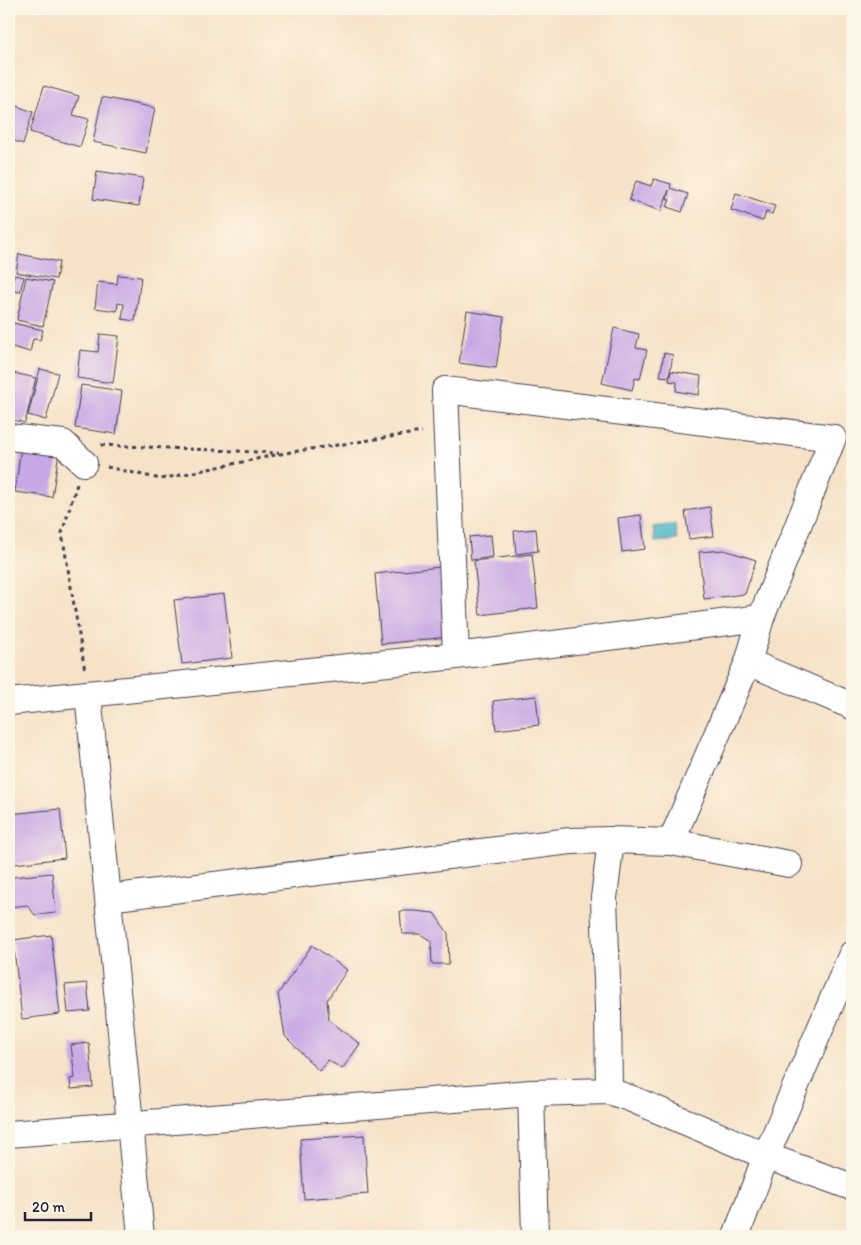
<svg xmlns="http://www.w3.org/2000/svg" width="861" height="1245" viewBox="0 0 861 1245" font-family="Itim,sans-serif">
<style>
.water{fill:#4bb6c8;stroke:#366c82}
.building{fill:#c7a8e6}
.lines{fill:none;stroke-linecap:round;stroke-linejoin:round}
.street-casing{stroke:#423f50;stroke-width:28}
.path{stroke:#423f50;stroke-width:3;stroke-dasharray:4 4;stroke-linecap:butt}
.street{stroke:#fff;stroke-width:26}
</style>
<rect width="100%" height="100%" fill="#fcf5e5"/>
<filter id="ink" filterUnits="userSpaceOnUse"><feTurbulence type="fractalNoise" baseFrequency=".02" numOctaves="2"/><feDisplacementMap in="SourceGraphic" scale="10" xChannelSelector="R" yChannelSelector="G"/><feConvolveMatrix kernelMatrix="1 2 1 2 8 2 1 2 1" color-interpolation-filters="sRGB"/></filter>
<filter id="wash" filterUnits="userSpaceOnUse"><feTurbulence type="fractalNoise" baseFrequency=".0096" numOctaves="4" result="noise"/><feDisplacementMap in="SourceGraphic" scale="20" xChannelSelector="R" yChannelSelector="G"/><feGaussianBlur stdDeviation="1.12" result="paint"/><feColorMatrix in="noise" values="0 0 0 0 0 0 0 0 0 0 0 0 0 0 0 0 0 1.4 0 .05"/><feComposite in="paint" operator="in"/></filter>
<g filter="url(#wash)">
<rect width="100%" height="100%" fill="#f6e2c7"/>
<path class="water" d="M675,524L677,540L655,542L653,527Z"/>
<g id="blocks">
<path class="building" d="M44,86L79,96L73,115L89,119L80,147L30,132Z
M102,97L155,108L146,153L93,142Z
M9,103L33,112L23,144L9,139Z
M97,171L143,178L139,206L93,199Z
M654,179L671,184L670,188L688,194L682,212L667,207L670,200L667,199L669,190L661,211L629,200L636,181L651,186Z
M736,193L775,206L772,214L766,212L763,221L731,210Z
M19,254L59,262L56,279L16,272Z
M14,275L24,277L20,292L9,290V280H13Z
M118,275L141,277L135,321L122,319L124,304L118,303L117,311L95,308L98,282L117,284Z
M26,277L53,282L43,326L17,320Z
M467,311L504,317L496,368L459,363Z
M13,323L43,330L40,340L33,339L30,352L9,346V340Z
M614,328L639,334L636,348L647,350L640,379L635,378L632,390L602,383Z
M100,334L119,336L113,383L77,378L80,350L98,352Z
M664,353L673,355L669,377L660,376Z
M40,369L58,373L46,420L28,415Z
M671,371L701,376L699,395L676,391L677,382L669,381Z
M9,372L36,378L25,423L9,419Z
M81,385L122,391L116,434L75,428Z
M21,447L59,452L52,497L15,492Z
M710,507L714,536L689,539L685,511Z
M641,515L645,549L622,552L618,518Z
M536,529L538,551L516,554L514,531Z
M491,535L493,557L471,560L469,537Z
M724,550L756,560L745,594L704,599L699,552Z
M532,554L538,608L480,615L474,561Z
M440,567L447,637L381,644L375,574Z
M224,594L232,658L182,664L174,600Z
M536,696L539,725L496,730L493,701Z
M60,809L65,858L14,864L9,814Z
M52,873L56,913L35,915L27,905L9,907V900L13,877Z
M400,911H414L434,913L448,933L449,964H432L431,941L420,934H402Z
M51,935L60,1014L22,1019L13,940Z
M312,945L347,970L327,1000L329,1020L360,1044L342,1069L328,1060L319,1071L285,1036L278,994Z
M87,983L90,1011L68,1013L65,985Z
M89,1043L93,1087L71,1089L70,1079L75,1078L71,1045Z
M364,1135L368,1194L304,1199L300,1139Z"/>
</g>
</g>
<g filter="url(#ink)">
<use href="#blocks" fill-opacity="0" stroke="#423f50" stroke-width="1"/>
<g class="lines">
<defs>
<path id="street" d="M9,437L63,443L84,463
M456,656L445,390L833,438L761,618L748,662L671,842
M748,662L852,706
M88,694L141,1236
M9,702L456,656L761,618
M108,898L570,841L611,840L671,842L789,864
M609,1091L608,1008L604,898L611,840
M531,1093L535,1236
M9,1134L531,1093L609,1091L632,1099L766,1156L852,1187
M736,1236L766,1156L852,954"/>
</defs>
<use href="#street" class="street-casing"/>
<path class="path" d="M101,445L279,453
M107,467L161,479L285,453L422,432
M77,484L62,533L85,671"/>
<use href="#street" class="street"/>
</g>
</g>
<rect width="861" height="1245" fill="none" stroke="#fcf5e5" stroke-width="30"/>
<path d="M25 1212v8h66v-8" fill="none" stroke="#22223b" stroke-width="2.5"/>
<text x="32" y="1212" font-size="15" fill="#22223b" stroke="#fcf5e5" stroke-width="4" paint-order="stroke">20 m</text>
</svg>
